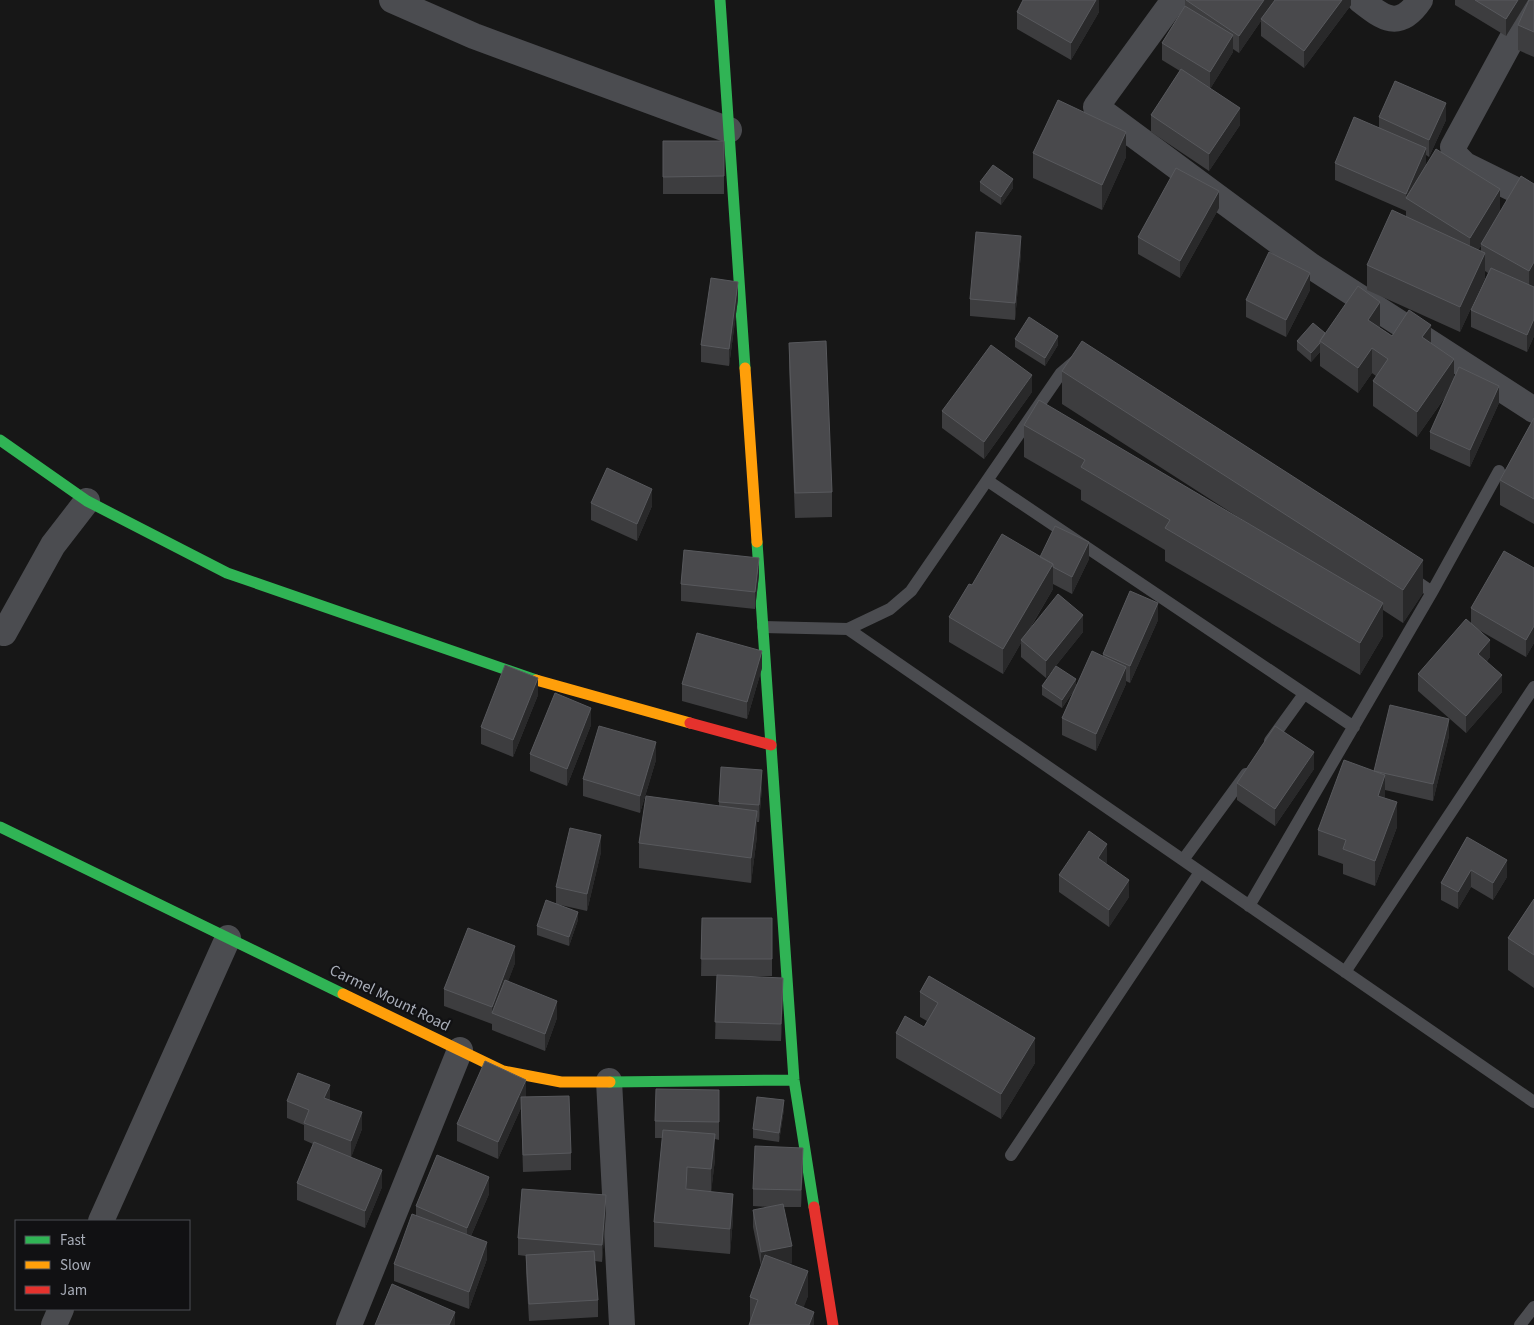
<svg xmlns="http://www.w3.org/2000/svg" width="1534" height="1325" viewBox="0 0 1534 1325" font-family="'Source Sans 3',sans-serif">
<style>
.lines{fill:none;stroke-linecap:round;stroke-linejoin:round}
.lane{stroke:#4b4c50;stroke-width:12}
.street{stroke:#4b4c50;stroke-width:26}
.fast{stroke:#30b455;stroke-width:11}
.slow{stroke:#ff9f0a;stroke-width:11}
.jam{stroke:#e5322d;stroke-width:11}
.wall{fill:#3d3d3f;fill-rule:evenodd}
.shaded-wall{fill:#29292a}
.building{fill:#49494c;stroke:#58595d}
.labels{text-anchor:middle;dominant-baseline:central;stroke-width:4.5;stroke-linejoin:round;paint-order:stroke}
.street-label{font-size:16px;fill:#a8adb8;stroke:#111113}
</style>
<rect width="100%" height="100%" fill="#171717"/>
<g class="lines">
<path class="lane" d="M988,481L1354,727
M1410,577L1432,592
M763,627L848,629L890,609L911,591L1061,373L1075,361
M848,629L1534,1102
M1270,741L1304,694
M1183,860L1246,774
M1249,906L1432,592L1499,471
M1345,972L1534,687
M1011,1155L1200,872
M1520,1325L1534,1307"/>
<path class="street" d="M392,0L474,36L729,130
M1174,0L1096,107L1311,266L1534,410
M1360,0C1383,18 1399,31 1420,0
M1533,0L1453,147L1456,156L1465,165L1534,199
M4,633L53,545L87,501
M609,1081L622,1325
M101,1221L228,938
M54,1325L61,1309
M349,1325L460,1050"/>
<path class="fast" d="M720,0L745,368
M0,440L87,501L227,573L536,680
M757,542L794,1080L814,1207
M0,827L343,994
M610,1082L794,1080"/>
<path class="slow" d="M745,368L757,542
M536,680L690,723
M343,994L503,1071L561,1082H610"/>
<path class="jam" d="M690,723L771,745
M814,1207L833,1325"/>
</g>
<path class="wall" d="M1099,0V12L1071,60L1017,29V12Z
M1185,0H1351V5L1304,68L1261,36V21L1239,53L1233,49V52L1210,89L1240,125L1209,171L1151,132V115L1180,71L1162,60V43L1185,6Z
M1455,0H1528L1506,36L1455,5Z
M1534,0V57L1518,50V25Z
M1379,117L1446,120L1429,157L1426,155V165L1500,211L1534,184V336L1527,352L1471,327V310L1488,273L1485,271V278L1460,332L1367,290V265L1406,217V211L1335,180V163L1379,127ZM1481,246V251L1478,250Z
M663,141H724V194H663Z
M1033,153L1126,157L1102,210L1033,178Z
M980,182L1013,188L1001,205L980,191Z
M1219,208L1180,278L1138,254V237Z
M1021,253L1015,320L970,316V299Z
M1310,290L1286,337L1246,317V300Z
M738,299L729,366L701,362V345Z
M1380,327V328L1392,336L1431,343L1454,380L1499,403L1470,467L1430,449V432L1448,393L1417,437L1373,406V381L1376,376L1372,373L1358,393L1320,366V352L1311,362L1297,350V341L1325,333Z
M1015,339L1058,345L1045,366L1015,347Z
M789,343L832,492V517L795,518L789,368Z
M1062,371L1423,593L1403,623L1383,610V636L1360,675L1165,561V550L1081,500V490L1024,457V425L1255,528L1062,404Z
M1032,392L984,459L942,428V411Z
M1534,418V524L1500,505V480Z
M591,503L652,506L637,541L591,520Z
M1040,557L1089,559L1072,594L1053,584V589L1028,632H1083L1046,678L1021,657V643L1003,674L949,642V617L972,585Z
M1534,568V643L1526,657L1477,629L1490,657L1487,661L1502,692L1466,733L1418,691V674L1471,623V608Z
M759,575L755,609L681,601V584Z
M1158,620L1130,683L1126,681V684L1096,751L1062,735V718L1073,692L1062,708L1042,695V686L1076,685L1103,656V654Z
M762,668L747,719L682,701V684Z
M538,695L513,757L481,744V727Z
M591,725L567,786L530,771V754Z
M1449,736L1433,801L1385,790V798L1397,827L1375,886L1343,874V864L1318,855V830L1374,771Z
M656,760L640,813L583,796V779Z
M1314,769L1275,826L1237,800V783Z
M762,787L759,822H757V836L751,883L639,868V843L719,806V802Z
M1467,837L1507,877L1493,900L1471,887L1458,909L1441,900V883Z
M601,852L587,911L556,904V887Z
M1107,861L1106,864L1129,897L1109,927L1059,892V875Z
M1534,899V988L1508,970V938Z
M702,918H772V976H747L783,995L781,1041L715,1039L717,976H701Z
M578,920L569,946L537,935V926Z
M515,963L508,981L557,1018L545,1051L492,1030V1024L444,1006V989Z
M929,976L1035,1063L1001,1119L896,1058V1033L924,1027L927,1021L920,1017V992Z
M525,1097L571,1153V1170L523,1172L521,1108L498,1159L457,1141V1124Z
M330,1100L362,1129L351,1157L382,1187L365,1228L297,1200V1183L313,1144L304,1140V1125L287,1118V1101Z
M719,1107V1140L715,1139V1159L711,1192L733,1219L730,1254L654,1247V1222L663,1138H655V1121Z
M784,1109L779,1142L753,1138V1129Z
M803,1165L801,1207H783L792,1263L788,1264L808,1296L803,1307L814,1325L750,1322V1297L761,1266L753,1227V1210L769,1207L753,1206V1189Z
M489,1194L471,1236L487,1259L469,1309L394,1281V1264L416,1216V1206Z
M606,1212L602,1262L595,1261L598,1300V1317L529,1321L526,1272V1256L518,1255V1238Z"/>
<path class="shaded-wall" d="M1096,0H1099V12L1071,60V43Z
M1264,0H1275L1261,19V21L1239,53V36Z
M1342,0H1351V5L1304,68V51Z
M1518,0H1528L1506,36V19Z
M1233,35V52L1210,89V72Z
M1446,103V120L1429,157V140Z
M1240,108V125L1209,171V154Z
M1126,132V157L1102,210V185Z
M1426,148V165L1406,198V194Z
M1013,179V188L1001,205V197Z
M1500,189V214L1481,244V246L1470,263V238Z
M1219,191V208L1180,278V261Z
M1021,236V253L1015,320V303Z
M1485,253V278L1460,332V307Z
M1534,262V288L1529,296V271Z
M1310,273V290L1286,337V320Z
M738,282V299L729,366V349Z
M1380,302V327L1368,345V320Z
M1534,319V336L1527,352V335Z
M1431,325V350L1422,337Z
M1058,336V345L1045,366V358Z
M1320,343V352L1311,362V353Z
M1372,348V373L1358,393V368Z
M1454,359V384L1417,437V412Z
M1032,375V392L984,459V442Z
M1499,386V403L1470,467V450Z
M652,489V506L637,541V524Z
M1089,542V559L1072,594V577Z
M759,558V575L755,609V592Z
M1423,560V593L1403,623V590Z
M1053,564V589L1022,641L1021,640V643L1003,674V649Z
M1158,603V620L1130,683V666Z
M1383,603V636L1360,675V643Z
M1083,615V632L1046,678V661Z
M1534,626V643L1526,657V640Z
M1490,640V657L1478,671V654Z
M762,651V668L747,719V702Z
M1126,667V684L1096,751V734Z
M1502,675V692L1466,733V716Z
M538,678V695L513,757V740Z
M1076,679V687L1062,708V700Z
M591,708V725L567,786V769Z
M1449,719V736L1433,801V784Z
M656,742V760L640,813V796Z
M1314,752V769L1275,826V809Z
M762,770V787L759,822V805Z
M1385,775V800L1378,796Z
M1397,802V827L1375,886V861Z
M757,811V836L751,883V858Z
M601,835V852L587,911V894Z
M1107,844V861L1098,875V858Z
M1507,860V877L1493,900V883Z
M1471,870V887L1458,909V892Z
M1129,880V897L1109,927V910Z
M578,912V920L569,946V937Z
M515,946V963L496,1014L492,1013V1007Z
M783,978V995L781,1041V1024Z
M557,1001V1018L545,1051V1034Z
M1035,1038V1063L1001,1119V1094Z
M526,1080V1097L521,1107V1097V1108L498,1159V1142Z
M330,1085V1102L324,1098Z
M784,1100V1109L779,1142V1133Z
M362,1112V1129L351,1158V1141Z
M715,1134V1159L711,1194V1169Z
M803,1148V1165L801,1207V1190Z
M687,1167V1192L686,1189Z
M382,1170V1187L365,1228V1211Z
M489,1177V1194L467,1245V1228Z
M733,1194V1219L730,1254V1229Z
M606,1195V1212L602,1262V1245Z
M487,1242V1259L469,1309V1292Z
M792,1246V1263L761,1269V1252Z
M808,1271V1296L797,1325L795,1304Z
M455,1312V1325H449Z
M814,1312V1325H809Z"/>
<path class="building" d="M1023,0H1096L1071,43L1017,12Z
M1186,0H1264L1239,36Z
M1275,0H1342L1304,51L1261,19Z
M1475,0H1518L1506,19Z
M1529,0H1534V32L1518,25Z
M1185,6L1233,35L1210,72L1162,43Z
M1181,69L1240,108L1209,154L1151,115Z
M1395,81L1446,103L1429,140L1379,117Z
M1058,100L1126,132L1102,185L1033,153Z
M1354,117L1426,148L1406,194L1335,163Z
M663,141H724V176L663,177Z
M1436,149L1500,189L1470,238L1406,198Z
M993,165L1013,179L1001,197L980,182Z
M1176,168L1219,191L1180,261L1138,237Z
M1521,176L1534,184V262L1529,271L1481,244Z
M1392,210L1485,253L1460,307L1367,265Z
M976,232L1021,236L1015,303L970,299Z
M1269,252L1310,273L1286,320L1246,300Z
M1491,268L1534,287V319L1527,335L1471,310Z
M711,278L738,282L729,349L701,345Z
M1358,286L1380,302L1368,320L1392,336L1409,310L1431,325L1422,337L1454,359L1417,412L1373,381L1388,359L1372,348L1358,368L1320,341Z
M1029,317L1058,336L1045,358L1015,339Z
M1313,323L1325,333L1320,341V343L1311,353L1297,341Z
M826,341L832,492L795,493L789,343Z
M1082,341L1423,560L1403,590L1062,371Z
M991,345L1032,375L984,442L942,411Z
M1459,367L1499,386L1470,450L1430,432Z
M1039,400L1383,603L1360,643L1165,528L1170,520L1081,467L1085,460L1024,425Z
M1534,418V499L1500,480Z
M607,468L652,489L637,524L591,503Z
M1055,526L1089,542L1072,577L1053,567V564L1040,557Z
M1002,534L1053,564L1003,649L949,617L969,584L972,585Z
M684,550L759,558L755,592L681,584Z
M1504,551L1534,568V626L1526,640L1471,608Z
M1130,591L1158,603L1130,666L1103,654Z
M1058,594L1083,615L1046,661L1021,640Z
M1466,619L1490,640L1478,654L1502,675L1466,716L1418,674Z
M697,633L762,651L747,702L682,684Z
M1092,651L1126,667L1096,734L1062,718Z
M505,665L538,678L513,740L481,727Z
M1056,666L1076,679L1062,700L1042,686Z
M555,693L591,708L567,769L530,754Z
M1390,705L1449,719L1433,784L1374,771Z
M599,726L656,742L640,796L583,779Z
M1275,726L1314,752L1275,809L1237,783Z
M1344,760L1385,775L1378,796L1397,802L1375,861L1343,849L1346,840L1318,830Z
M721,767L762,770L759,805L719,802Z
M646,796L757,811L751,858L639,843Z
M570,828L601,835L587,894L556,887Z
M1089,831L1107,844L1098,858L1129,880L1109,910L1059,875Z
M1467,837L1507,860L1493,883L1471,870L1458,892L1441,883Z
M1534,899V955L1508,938Z
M546,900L578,912L569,937L537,926Z
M702,918H772V959H701Z
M468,928L515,946L492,1007L444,989Z
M717,975L783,978L781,1024L715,1022Z
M929,976L1035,1038L1001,1094L896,1033L905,1016L924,1027L938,1003L920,992Z
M505,980L557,1001L545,1034L492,1013Z
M485,1061L526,1080L498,1142L457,1124Z
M298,1073L330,1085L324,1098L362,1112L351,1141L304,1123L309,1110L287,1101Z
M656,1089L719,1090V1122L655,1121Z
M569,1096L571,1153L523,1155L521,1097Z
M757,1097L784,1100L779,1133L753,1129Z
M663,1130L715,1134L711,1169L687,1167L686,1189L733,1194L730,1229L654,1222Z
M314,1142L382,1170L365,1211L297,1183Z
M755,1146L803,1148L801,1190L753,1189Z
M437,1155L489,1177L467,1228L416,1206Z
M522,1189L606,1195L602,1245L518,1238Z
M783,1204L792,1246L761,1252L753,1210Z
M412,1214L487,1242L469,1292L394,1264Z
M594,1251L598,1300L529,1304L526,1255Z
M765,1255L808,1271L795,1304L814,1312L809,1325H749L758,1300L750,1297Z
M392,1284L455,1312L449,1325H375Z"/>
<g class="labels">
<g class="street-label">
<text transform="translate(390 998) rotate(26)">Carmel Mount Road</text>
</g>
</g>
<rect x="15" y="1220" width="175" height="90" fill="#111113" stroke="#4d4f55"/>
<rect x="25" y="1236" width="25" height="8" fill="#30b455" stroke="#4d4f55"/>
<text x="60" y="1245" font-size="15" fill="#a8adb8">Fast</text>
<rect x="25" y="1261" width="25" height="8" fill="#ff9f0a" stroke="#4d4f55"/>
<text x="60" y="1270" font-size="15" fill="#a8adb8">Slow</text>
<rect x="25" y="1286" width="25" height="8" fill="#e5322d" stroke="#4d4f55"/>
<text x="60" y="1295" font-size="15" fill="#a8adb8">Jam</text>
</svg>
